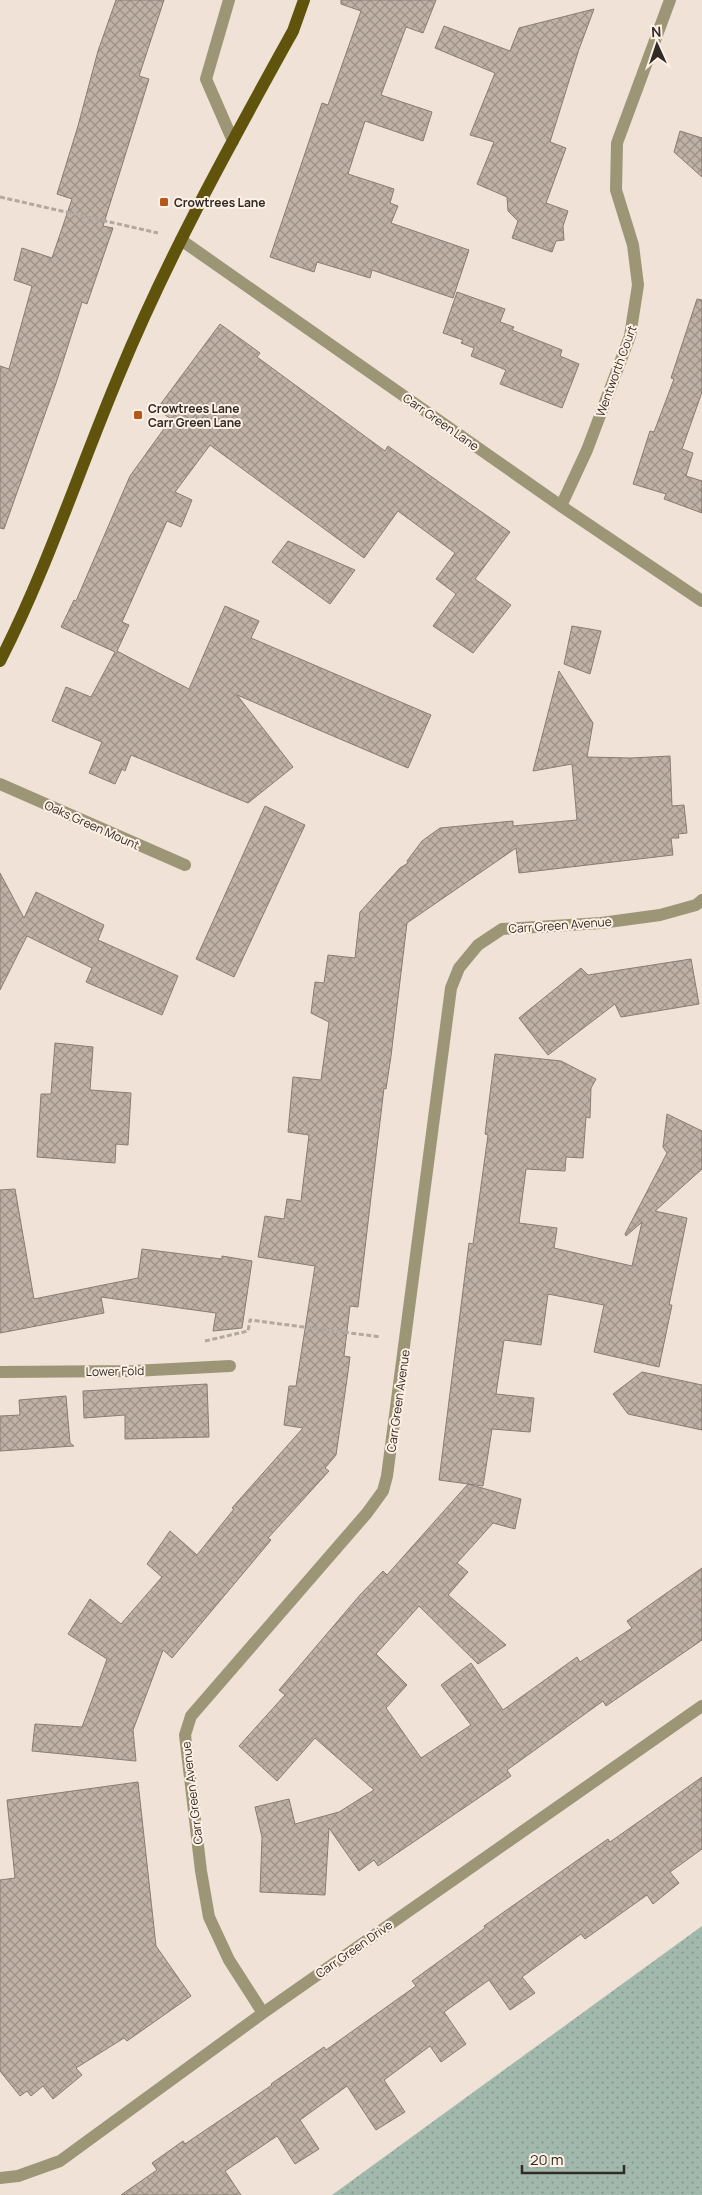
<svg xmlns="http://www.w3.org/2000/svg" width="702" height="2195" viewBox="0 0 702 2195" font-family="Manrope,sans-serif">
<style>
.grass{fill:url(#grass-dots)}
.building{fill:url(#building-cross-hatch);stroke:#897c72}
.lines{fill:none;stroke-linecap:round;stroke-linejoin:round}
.path{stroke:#b3a89f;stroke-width:3;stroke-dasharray:5 2.5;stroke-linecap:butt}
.lane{stroke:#9c9676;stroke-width:12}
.street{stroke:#9c9676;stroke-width:12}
.primary{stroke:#60540c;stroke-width:12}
.poi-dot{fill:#b75616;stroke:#fef0e4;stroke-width:2}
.labels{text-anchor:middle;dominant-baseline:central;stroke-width:4;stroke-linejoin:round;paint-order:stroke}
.poi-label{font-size:12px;font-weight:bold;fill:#302b27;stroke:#fef0e4;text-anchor:start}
.street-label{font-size:12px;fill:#302b27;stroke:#fef0e4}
</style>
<defs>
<pattern id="grass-dots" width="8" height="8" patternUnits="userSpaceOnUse" patternTransform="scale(1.25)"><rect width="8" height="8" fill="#a1b9ac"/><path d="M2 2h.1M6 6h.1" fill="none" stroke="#84978c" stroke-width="1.8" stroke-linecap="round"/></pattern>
<pattern id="building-cross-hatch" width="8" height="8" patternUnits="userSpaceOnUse" patternTransform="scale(1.25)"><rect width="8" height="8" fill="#bfb1a6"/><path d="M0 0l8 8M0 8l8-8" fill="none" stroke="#9c9087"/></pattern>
</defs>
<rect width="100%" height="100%" fill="#f0e2d7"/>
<path class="grass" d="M702,1926V2195H332Z"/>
<path class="building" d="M116,0H164L139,76L149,79L103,226L113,228L87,304L82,302L56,383L4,529L0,528V366L9,369L32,286L14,280L22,248L52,258L72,199L57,194L78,126L98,51Z
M341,0H436L423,33L406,27L381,95L432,112L423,141L365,121L348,174L394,189L390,203L398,206L391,223L469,250L453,298L372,270L370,278L317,262L314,272L270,257L322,103L328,105L361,11L341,4Z
M594,9L579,49L550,142L566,148L546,203L568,211L563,226L564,240L556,241L552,252L512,238L518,221L508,211L507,197L477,184L494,142L470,135L495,73L435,48L444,26L510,51L519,28Z
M680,131L702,138V177L674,152Z
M457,292L505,309L500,322L514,327L512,330L562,350L560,356L579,364L562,408L500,384L506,370L471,356L474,348L461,343L463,340L443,333Z
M697,299L702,300V392L682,449L693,453L686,476L702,481V513L664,499L666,494L633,484L650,431L654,432L674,379L671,378Z
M220,324L260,353L257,357L385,451L388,446L510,532L475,579L511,605L473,653L433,626L456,594L436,579L455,553L398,511L364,558L210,445L175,492L192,500L181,527L167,521L122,622L129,625L117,651L189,689L225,606L259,621L251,638L431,715L408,768L237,695L293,767L248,803L131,755L125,771L122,769L115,784L89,773L102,742L52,721L66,687L91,697L115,652L61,627L74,600L76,601L130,476L171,419L157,409Z
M288,541L355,570L330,604L272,562Z
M572,626L601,631L590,674L564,664Z
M559,671L593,723L587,757L631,758L670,756L672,806L684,805L687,833L678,834L679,838H671L673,855L519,873L516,848L407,923L391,1056L386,1089L384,1088L358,1307L350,1306L344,1356L350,1357L347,1379L336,1455L325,1468L329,1471L268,1538L271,1540L172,1658L163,1650L133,1730L136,1761L32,1751L35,1724L82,1727L95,1692L107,1659L68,1634L90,1599L121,1624L162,1577L147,1564L170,1531L197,1555L234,1509L232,1508L303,1428L284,1425L289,1386H296L315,1266L258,1257L265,1216L284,1219L287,1199L301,1201L309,1135L288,1132L293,1077L321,1080L329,1022L311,1013L315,982L324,983L328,955L355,958L360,912L400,868L408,863L407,861L422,841L440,828L513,821V826L577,820L572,764L533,771Z
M265,806L305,825L234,977L196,959Z
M0,873L24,918L36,892L104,925L98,940L178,976L162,1015L86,982L92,968L27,936L0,990Z
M691,959L699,1004L621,1017L615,1004L548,1055L519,1018L581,968L588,975Z
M55,1043L93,1047L90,1090L131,1093L128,1145L116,1144L115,1163L37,1157L41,1094H51Z
M495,1054L561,1061L596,1079L591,1088L590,1118L586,1117L583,1158L566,1157L565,1171L526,1169L519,1223L557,1228L554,1248L632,1266L642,1222L626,1236L625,1234L667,1153L663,1147L667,1114L702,1131V1169L655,1211L687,1218L669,1305H672L659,1367L594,1352L604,1305L548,1294L541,1345L504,1340L496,1394L534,1398L530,1432L492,1429L483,1486L439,1480L469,1243L473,1244L488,1135L485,1134Z
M15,1189L34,1299L138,1278L142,1249L222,1259V1256L252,1261L242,1328L213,1331L216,1313L101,1297L104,1313L0,1333V1190Z
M642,1372L702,1385V1430L628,1414L613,1394Z
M207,1384L209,1437L125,1439V1415L84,1418L83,1391Z
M66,1396L70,1443L74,1446L0,1451V1416L20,1415L19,1400Z
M468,1484L521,1499L515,1529L493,1523L457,1563L468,1572L448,1595L506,1645L478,1664L419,1606L376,1654L407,1685L386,1708L421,1758L471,1725L441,1685L471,1663L503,1710L577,1657L580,1662L632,1628L627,1621L702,1568V1640L606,1706L603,1701L507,1770L511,1776L378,1866L374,1860L359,1871L329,1828L325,1895L260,1892L262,1837L255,1807L289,1799L295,1824L339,1812L374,1790L315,1738L277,1781L239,1746L285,1695L279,1690L360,1595L383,1571L387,1575Z
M702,1777V1849L670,1872L679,1883L653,1904L647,1895L585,1939L581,1934L522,1977L535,1993L510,2010L489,1980L444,2012L466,2044L441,2062L430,2046L384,2080L405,2112L376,2130L347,2086L300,2120L319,2149L295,2164L277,2136L225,2171L241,2195H121L157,2170L152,2163L183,2141L185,2144L272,2085L271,2084L324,2047L326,2050L416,1986L412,1981L485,1928L484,1926L582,1857L608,1839L610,1842Z
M138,1782L156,1946L191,1996L127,2041L124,2038L76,2068L82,2075L53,2099L43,2086L31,2096L27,2091L20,2096L0,2071V1880L15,1878L7,1800Z"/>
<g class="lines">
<path class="path" d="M0,197L158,233
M205,1341L248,1331L250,1320L381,1337"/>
<path class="lane" d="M229,0L206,79L233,141"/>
<path class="street" d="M181,240L561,506L702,601
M561,506L587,450L630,336L638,285L633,245L616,190L617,143L670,0
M0,784L185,865
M0,1372L133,1371L230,1366
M263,2013L229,1960L209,1917L201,1871L185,1735L191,1716L367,1513L383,1491L387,1476L451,988L459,968L478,945L502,929L601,923L660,915L696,905L702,900
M0,2178L18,2176L60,2161L263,2013L702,1706"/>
<path class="primary" d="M0,661C47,569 79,470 119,375C168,256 231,143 293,31L304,0"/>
</g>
<g class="poi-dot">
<rect x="159" y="197" width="10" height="10" rx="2.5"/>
<rect x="133" y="410" width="10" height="10" rx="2.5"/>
</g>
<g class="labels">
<g class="poi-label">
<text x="174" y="202">Crowtrees Lane</text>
<text x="148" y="408">Crowtrees Lane<tspan x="148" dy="14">Carr Green Lane</tspan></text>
</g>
<g class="street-label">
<text transform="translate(616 371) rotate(-70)">Wentworth Court</text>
<text transform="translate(441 422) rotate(35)">Carr Green Lane</text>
<text transform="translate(92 825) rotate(24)">Oaks Green Mount</text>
<text transform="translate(560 925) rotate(-4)">Carr Green Avenue</text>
<text transform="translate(115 1371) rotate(-1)">Lower Fold</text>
<text transform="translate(398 1401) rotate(-82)">Carr Green Avenue</text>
<text transform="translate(192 1793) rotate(-97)">Carr Green Avenue</text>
<text transform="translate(354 1949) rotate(-35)">Carr Green Drive</text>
</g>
</g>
<g transform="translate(657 45) rotate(357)" stroke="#fef0e4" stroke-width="4" paint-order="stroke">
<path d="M0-4L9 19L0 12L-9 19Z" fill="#302b27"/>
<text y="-8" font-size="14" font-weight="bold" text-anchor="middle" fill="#302b27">N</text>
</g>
<path d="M522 2165v8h102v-8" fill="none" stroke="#302b27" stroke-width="2.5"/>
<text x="530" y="2165" font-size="15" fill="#302b27" stroke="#fef0e4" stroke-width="4" paint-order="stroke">20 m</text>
</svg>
